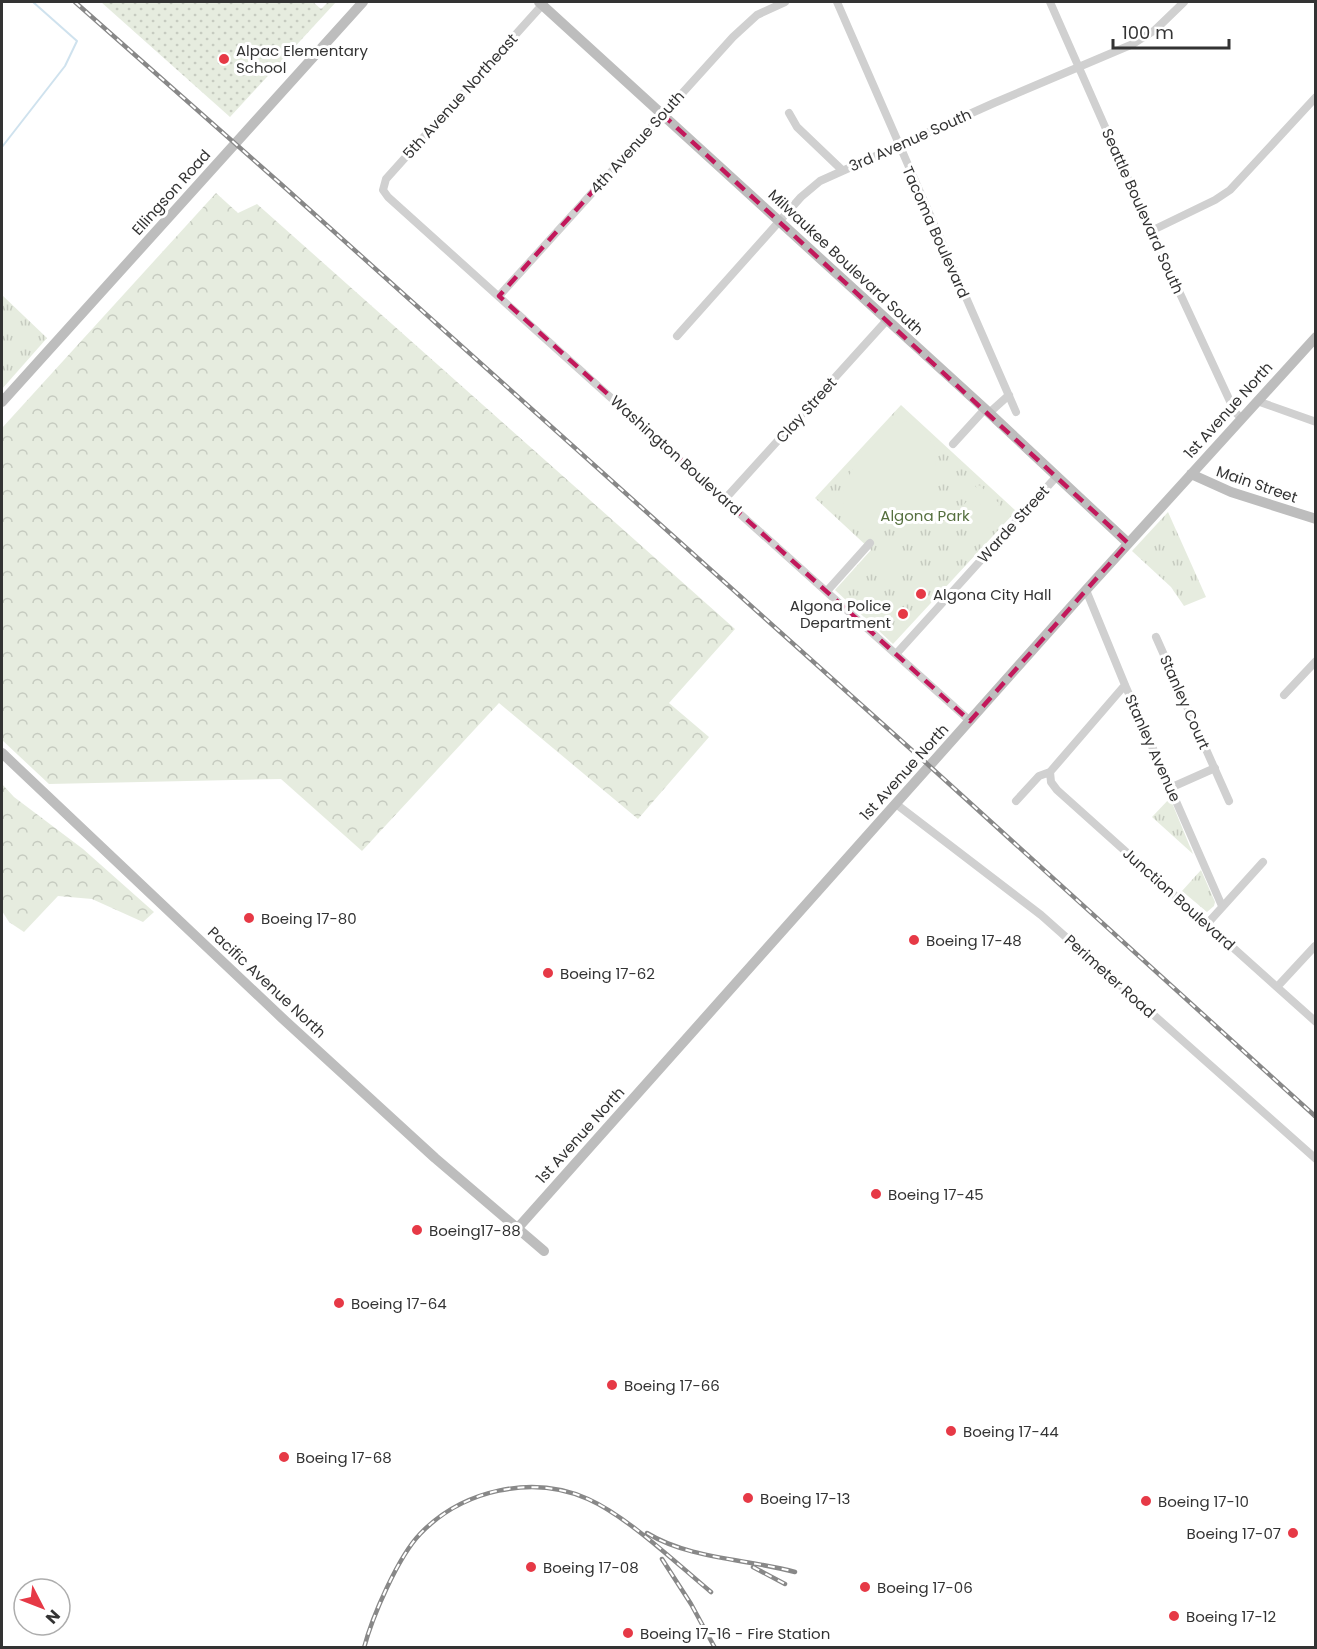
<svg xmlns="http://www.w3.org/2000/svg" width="1317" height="1649" viewBox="0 0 1317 1649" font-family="Poppins,sans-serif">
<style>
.grass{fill:url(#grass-dots)}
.forest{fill:url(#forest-crowns)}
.park{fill:url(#park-tufts)}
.pitch{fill:#e6ecdf}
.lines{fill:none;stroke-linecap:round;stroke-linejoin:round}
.stream{stroke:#cfe2ee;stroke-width:2}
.street{stroke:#d0d0d0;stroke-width:8}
.secondary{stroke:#bdbdbd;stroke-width:10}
.rail-casing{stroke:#888;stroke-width:4.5}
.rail{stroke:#fff;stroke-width:2;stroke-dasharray:7;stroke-linecap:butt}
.marked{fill:none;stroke:#c2185b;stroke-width:4.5;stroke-dasharray:12 8;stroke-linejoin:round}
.poi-dot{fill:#e63946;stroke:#fff;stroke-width:2}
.labels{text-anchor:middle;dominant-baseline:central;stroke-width:6;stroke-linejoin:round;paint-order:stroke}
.poi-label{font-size:15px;fill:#333;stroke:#fff;text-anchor:start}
.street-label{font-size:15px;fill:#333;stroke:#fff}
.park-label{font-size:15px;fill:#56703f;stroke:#fff}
</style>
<defs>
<pattern id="grass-dots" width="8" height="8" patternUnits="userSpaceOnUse" patternTransform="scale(1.5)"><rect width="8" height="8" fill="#e6ecdf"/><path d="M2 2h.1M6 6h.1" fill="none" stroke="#c6cbc0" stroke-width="1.8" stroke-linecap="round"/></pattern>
<pattern id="forest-crowns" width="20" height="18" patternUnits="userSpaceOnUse" patternTransform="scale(1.5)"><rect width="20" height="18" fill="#e6ecdf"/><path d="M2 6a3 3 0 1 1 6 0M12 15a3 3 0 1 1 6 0" fill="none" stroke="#c6cbc0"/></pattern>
<pattern id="park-tufts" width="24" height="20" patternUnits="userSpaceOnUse" patternTransform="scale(1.5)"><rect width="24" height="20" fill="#e6ecdf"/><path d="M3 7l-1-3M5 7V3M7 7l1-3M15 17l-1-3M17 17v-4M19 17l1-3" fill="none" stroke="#c6cbc0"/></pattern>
</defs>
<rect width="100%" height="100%" fill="#fff"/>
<path class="grass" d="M101,2H313L321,9L328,2H336L230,117Z"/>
<path class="forest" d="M216,193L238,213L257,204L735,629L669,703L709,737L638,819L499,703L362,851L281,779L49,784L2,740V428Z
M2,784L14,797L83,849L154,912L143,922L92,899L58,896L24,932L9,922L2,911Z"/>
<path class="park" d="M2,295L47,338L2,389Z
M901,405L1016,511L893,644L835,590L871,550L815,498Z
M1168,512L1206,597L1184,606L1171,587L1132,551Z
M1170,798L1193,854L1152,817Z
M1201,870L1215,902L1214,906L1207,912L1182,891Z"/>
<path class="pitch" d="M909,421L922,430L934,445L939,520L935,524L861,530C823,505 853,462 877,439C881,435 886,429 891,426C896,423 904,422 909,421Z
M974,485L977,488L979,485L1000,504L998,506L1001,509L996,514L993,511L991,513L970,495L972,493L969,490Z
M969,499L994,521L982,534L957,512Z
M890,547L903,559L884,580L871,569Z"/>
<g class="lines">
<path class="stream" d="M2,147L65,66L77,41L33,2"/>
<path class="street" d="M837,2L1016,412
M1050,2L1151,231L1235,412L1241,418
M544,3L386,179L383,190L388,197L970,721
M789,113L797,127L842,170
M1151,231L1215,200L1230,190L1316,97
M499,296L733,37L757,15L785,2
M677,336L801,197L820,181L994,103L1133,44L1155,30L1184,2
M1257,401L1316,422
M989,413L1009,395
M953,444L985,409
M725,499L887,320
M1086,590L1125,685L1222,906
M827,591L870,543
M1156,637L1229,801
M897,653L1057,476
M1284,695L1316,661
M1050,772L1051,782L1057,790L1316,1022
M1170,788L1215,768
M1016,801L1039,776L1050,772L1125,685
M896,804L1041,915L1316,1159
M1207,924L1263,862
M1277,987L1315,946"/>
<path class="secondary" d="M539,2L985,409L1128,543
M2,402L363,2
M1191,474L1231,492L1316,519
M2,753L281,1017L435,1158L544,1251
M516,1230L1086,590L1316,337"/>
<defs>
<path id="rail" d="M75,2L282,185L924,761L1316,1117
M647,1533C689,1559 748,1559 795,1572
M662,1559L691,1604L715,1648
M753,1567L785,1584
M364,1648C372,1617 398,1557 420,1534C462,1490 532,1474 588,1499C628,1517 676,1563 711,1592"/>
</defs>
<use href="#rail" class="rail-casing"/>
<use href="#rail" class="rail"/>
</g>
<path class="marked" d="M662,114L1128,543L970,721L499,296Z"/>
<g class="poi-dot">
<circle cx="224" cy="59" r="6"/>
<circle cx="921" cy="594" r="6"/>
<circle cx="903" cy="614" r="6"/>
<circle cx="249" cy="918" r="6"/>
<circle cx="914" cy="940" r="6"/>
<circle cx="548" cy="973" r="6"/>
<circle cx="876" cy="1194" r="6"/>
<circle cx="417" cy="1230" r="6"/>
<circle cx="339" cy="1303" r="6"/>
<circle cx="612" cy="1385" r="6"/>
<circle cx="951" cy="1431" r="6"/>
<circle cx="284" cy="1457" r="6"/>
<circle cx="748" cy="1498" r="6"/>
<circle cx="1146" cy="1501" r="6"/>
<circle cx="1293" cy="1533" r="6"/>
<circle cx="531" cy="1567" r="6"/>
<circle cx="865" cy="1587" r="6"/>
<circle cx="1174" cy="1616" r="6"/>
<circle cx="628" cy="1633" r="6"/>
</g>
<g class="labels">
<g class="poi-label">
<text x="236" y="50">Alpac Elementary<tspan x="236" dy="17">School</tspan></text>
<text x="933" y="594">Algona City Hall</text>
<text x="891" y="605" text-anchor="end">Algona Police<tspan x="891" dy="17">Department</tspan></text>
<text x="261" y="918">Boeing 17-80</text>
<text x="926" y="940">Boeing 17-48</text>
<text x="560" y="973">Boeing 17-62</text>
<text x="888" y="1194">Boeing 17-45</text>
<text x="429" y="1230">Boeing17-88</text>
<text x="351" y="1303">Boeing 17-64</text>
<text x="624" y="1385">Boeing 17-66</text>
<text x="963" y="1431">Boeing 17-44</text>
<text x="296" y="1457">Boeing 17-68</text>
<text x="760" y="1498">Boeing 17-13</text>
<text x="1158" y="1501">Boeing 17-10</text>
<text x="1281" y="1533" text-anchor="end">Boeing 17-07</text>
<text x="543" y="1567">Boeing 17-08</text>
<text x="877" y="1587">Boeing 17-06</text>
<text x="1186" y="1616">Boeing 17-12</text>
<text x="640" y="1633">Boeing 17-16 - Fire Station</text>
</g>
<g class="street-label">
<text transform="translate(460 96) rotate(-48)">5th Avenue Northeast</text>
<text transform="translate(910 140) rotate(-24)">3rd Avenue South</text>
<text transform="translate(637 142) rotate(-48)">4th Avenue South</text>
<text transform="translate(171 192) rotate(-48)">Ellingson Road</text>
<text transform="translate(1143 211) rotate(66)">Seattle Boulevard South</text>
<text transform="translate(936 232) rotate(66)">Tacoma Boulevard</text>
<text transform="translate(846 262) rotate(43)">Milwaukee Boulevard South</text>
<text transform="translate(806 410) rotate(-48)">Clay Street</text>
<text transform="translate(1228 410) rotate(-48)">1st Avenue North</text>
<text transform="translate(676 455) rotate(42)">Washington Boulevard</text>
<text transform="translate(1257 484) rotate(19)">Main Street</text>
<text transform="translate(1013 524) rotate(-48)">Warde Street</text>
<text transform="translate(1185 702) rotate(66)">Stanley Court</text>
<text transform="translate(1153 748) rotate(66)">Stanley Avenue</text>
<text transform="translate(904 772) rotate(-48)">1st Avenue North</text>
<text transform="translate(1179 899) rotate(42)">Junction Boulevard</text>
<text transform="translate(1110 976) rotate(42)">Perimeter Road</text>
<text transform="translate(267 982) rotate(43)">Pacific Avenue North</text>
<text transform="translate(580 1135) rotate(-48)">1st Avenue North</text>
</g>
<g class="park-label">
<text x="925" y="515">Algona Park</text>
</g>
</g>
<rect width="1317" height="1649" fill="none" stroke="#333333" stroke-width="6"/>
<g transform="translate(42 1607) rotate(132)"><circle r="28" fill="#ffffff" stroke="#adadad" stroke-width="1.5"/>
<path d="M0-4.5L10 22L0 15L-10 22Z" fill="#e63946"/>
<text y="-9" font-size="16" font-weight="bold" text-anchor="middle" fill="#333333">N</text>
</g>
<path d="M1113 39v9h116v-9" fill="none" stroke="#333333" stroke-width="3"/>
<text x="1122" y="39" font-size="18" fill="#333333" stroke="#ffffff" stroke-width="4.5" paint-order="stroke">100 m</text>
</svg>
